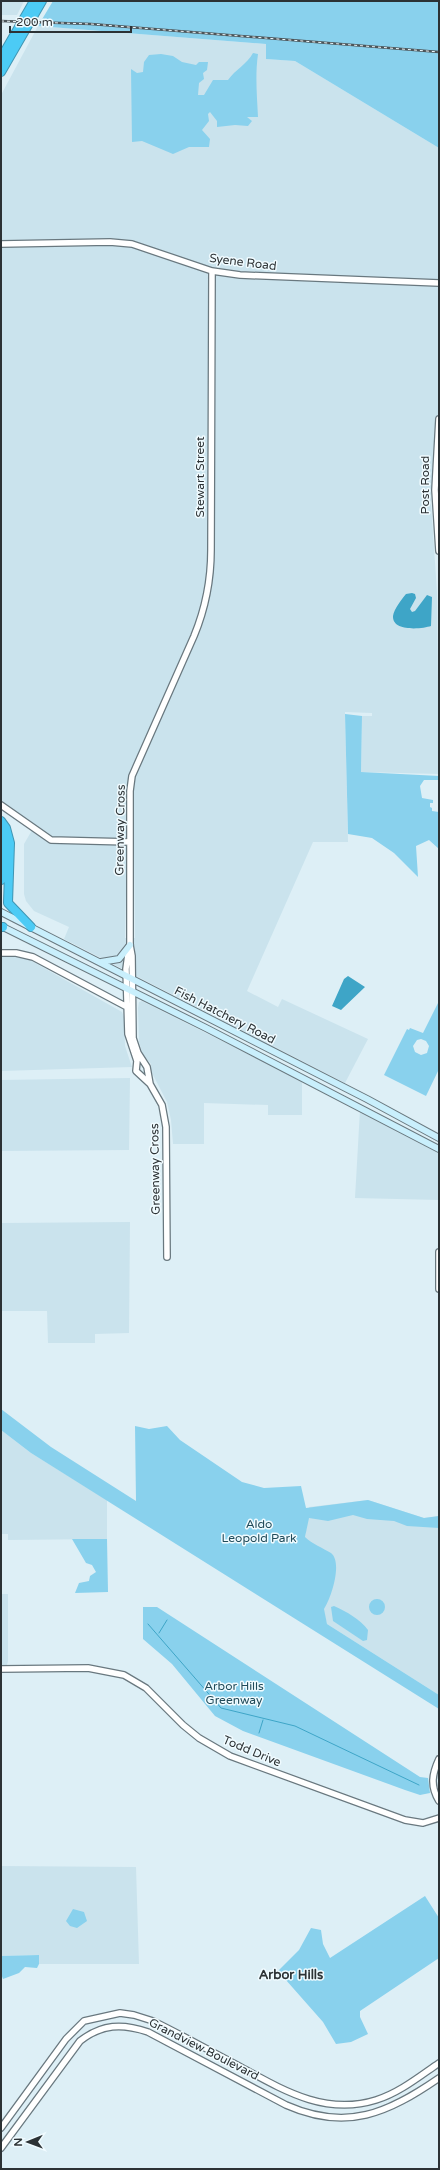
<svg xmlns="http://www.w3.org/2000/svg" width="440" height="2170" viewBox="0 0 440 2170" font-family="'Varela Round',sans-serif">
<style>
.built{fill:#cae3ed;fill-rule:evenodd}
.green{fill:#89d1ed;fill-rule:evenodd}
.water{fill:#3ea5c7}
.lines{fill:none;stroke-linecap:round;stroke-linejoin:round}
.stream{stroke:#3ea5c7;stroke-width:1}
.tertiary-casing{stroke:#69787f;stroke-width:8}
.secondary-casing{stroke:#69787f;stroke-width:8}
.motorway-casing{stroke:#4195b2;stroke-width:10}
.tertiary{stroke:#fff;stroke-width:5.5}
.secondary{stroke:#c9effc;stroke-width:6}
.motorway{stroke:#4ccbf5;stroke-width:8}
.rail-casing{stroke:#4c5458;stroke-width:2.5}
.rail{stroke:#f0fbff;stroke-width:1;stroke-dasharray:3;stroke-linecap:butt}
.labels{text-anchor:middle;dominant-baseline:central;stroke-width:3;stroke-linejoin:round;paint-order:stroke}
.street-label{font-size:12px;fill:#2c3235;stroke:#f0fbff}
.park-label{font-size:12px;fill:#204b5a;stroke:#f0fbff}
.neighbourhood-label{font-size:13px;font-weight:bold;fill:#2c3235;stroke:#f0fbff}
</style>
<rect width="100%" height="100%" fill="#ddeff6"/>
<path class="built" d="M1,1H24L17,15H1Z
M38,26L267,44V59L295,61L439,148V492H431V503L437,592L439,774L361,772L362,716H372V713L345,712L348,842H313L247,991L278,1007L282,999L368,1039L345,1083L64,939L69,927L34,911L26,901L24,894V844L35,825L1,801V95ZM130,842L134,850L135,938H125L127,850Z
M6,956L28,959L122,1012L124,1017L125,1046L132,1067L1,1071V957Z
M142,1001L302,1081V1115H268V1105L204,1103V1144H173L171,1120L167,1102L151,1071V1064L143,1055L139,1042L138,1008L139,1002Z
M130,1078L129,1150L1,1151V1080Z
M360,1110L439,1153V1200L355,1198Z
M130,1222L129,1333L95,1334V1343H48L47,1311H1V1223Z
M1,1430L31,1453L107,1500V1539L8,1540V1534H1Z
M368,1500L424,1518L439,1516V1695L327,1624L305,1538L309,1507Z
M1,1594H8V1661L7,1665L1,1666Z
M1,1866L136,1867L139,1964H39V1955L1,1956Z"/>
<path class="green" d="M53,1H439V148L295,61L266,59V44L38,26Z
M253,53L258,54C255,75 257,96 258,117H247L252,121L248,126L235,125L217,127V121L210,112L208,114L209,121L202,130L210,139L209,147H189L173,154L142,141L132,142L131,69L137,73L143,72L144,62L149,55L161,54L173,56L182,62L196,65L199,62H208L207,70L203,73L204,79L199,83L198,95H204L213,80H228C235,70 247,64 253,53Z
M345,714L362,716L361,772L439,776V780H424L420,786L422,798L433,800V803H430V807L432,808V811L439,812V849L429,840L416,846L418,877L394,853L372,838L348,834Z
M439,1001V1069L426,1096L384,1075L407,1029L409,1030L410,1028L423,1033ZM421,1039L426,1041L429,1046L427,1053L421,1055L415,1052L413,1046L417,1040Z
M1,1409L51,1447L136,1501L135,1426L149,1429L167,1426L180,1440L242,1482L264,1488L301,1486L306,1508L368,1500L424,1518L439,1516V1528L407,1526L394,1521L367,1519L353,1515L328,1521L309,1518L305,1537C312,1544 323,1548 331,1553C343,1562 331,1599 324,1609L327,1624L439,1695V1709L31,1453L1,1430Z
M72,1539H107L108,1592L75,1593L79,1583L89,1581L90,1576L96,1572L92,1565L86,1563Z
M369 1607a8 8 0 1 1 16 0a8 8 0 1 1-16 0Z
M334,1606C347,1612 360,1619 368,1630L367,1640L363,1641L333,1621L331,1607Z
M143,1607H157L420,1777L428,1778L430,1793L420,1795L405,1790L243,1731L215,1716L172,1664L143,1639Z
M425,1896L439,1918V1958L360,2011V2017L368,2034L351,2042L336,2044L323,2022L278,1971L299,1950L311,1928L321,1930L323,1944L330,1958Z
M73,1909L84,1912L87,1921L77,1928L70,1926L66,1921Z
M39,1955V1964L37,1968L25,1967L19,1973L3,1979L1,1974V1956Z"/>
<path class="water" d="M412,593L415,594L416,598L410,609L412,612L415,611L427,595L432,597L431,626C422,629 392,632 393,616C394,609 402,599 406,594Z
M348,976L365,987L341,1010L332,1006L344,979Z"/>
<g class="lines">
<path class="stream" d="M148,1624L221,1708L295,1726L419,1785
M159,1633L167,1620
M259,1733L263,1720"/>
<defs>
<path id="tertiary" d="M1,244L110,242L132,244L212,271L240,275L439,283
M439,419L435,490L439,551
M1,805L51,840L130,842
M129,947L126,969L128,1034L137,1061L136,1071L150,1084
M1,953H16L33,957L127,1007
M439,1252V1289
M167,1257L166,1127L162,1105L150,1084L147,1067L138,1053L133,1038L132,956L130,945V791L132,776L194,636C206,607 211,581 211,550L212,271
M1,1669L88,1668L124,1675L146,1688L183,1725L199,1738L230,1756L405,1820L423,1823L439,1818
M439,1759C432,1774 430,1786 439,1801
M1,2128L66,2039L84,2021L120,2013L134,2015L153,2021C182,2035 210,2051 239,2066C283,2090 325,2116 376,2100C399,2093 420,2076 439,2063
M1,2148L80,2041C102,2024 122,2023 148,2032L286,2105C347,2132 388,2113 439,2078"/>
<path id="secondary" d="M1,912L367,1099L439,1138
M1,926L206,1028L439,1149
M101,962L119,959L130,945"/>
<path id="motorway" d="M1,58L34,1
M1,72L42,1
M1,821L6,828L10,843L8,903L31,927
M1,833L3,848L1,880
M1,927H3"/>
</defs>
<use href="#tertiary" class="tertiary-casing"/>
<use href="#secondary" class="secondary-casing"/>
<use href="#motorway" class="motorway-casing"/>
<use href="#tertiary" class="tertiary"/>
<use href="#secondary" class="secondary"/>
<use href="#motorway" class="motorway"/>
<defs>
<path id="rail" d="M1,21L91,24L439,52"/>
</defs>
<use href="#rail" class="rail-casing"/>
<use href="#rail" class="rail"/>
</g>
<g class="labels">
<g class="street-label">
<text transform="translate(243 262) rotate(7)">Syene Road</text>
<text transform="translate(200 477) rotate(-90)">Stewart Street</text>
<text transform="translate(425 485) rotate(-90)">Post Road</text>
<text transform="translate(120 830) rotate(-89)">Greenway Cross</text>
<text transform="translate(225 1015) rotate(27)">Fish Hatchery Road</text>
<text transform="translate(155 1169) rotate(-91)">Greenway Cross</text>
<text transform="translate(252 1751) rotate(23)">Todd Drive</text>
<text transform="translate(204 2049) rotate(27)">Grandview Boulevard</text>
</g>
<g class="park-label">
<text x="259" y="1524">Aldo<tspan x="259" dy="14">Leopold Park</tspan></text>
<text x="234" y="1686">Arbor Hills<tspan x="234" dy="14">Greenway</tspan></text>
</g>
<g class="neighbourhood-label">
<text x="291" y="1975">Arbor Hills</text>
</g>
</g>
<rect width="440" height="2170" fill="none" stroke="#2c3235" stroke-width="4"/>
<g transform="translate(28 2142) rotate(269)" stroke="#f0fbff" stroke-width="3" paint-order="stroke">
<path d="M0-3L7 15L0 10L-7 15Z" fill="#2c3235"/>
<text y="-6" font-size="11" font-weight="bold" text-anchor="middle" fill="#2c3235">N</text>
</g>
<path d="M10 26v6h121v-6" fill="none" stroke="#2c3235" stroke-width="2"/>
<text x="16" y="26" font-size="12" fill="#2c3235" stroke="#f0fbff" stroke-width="3" paint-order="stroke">200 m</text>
</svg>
